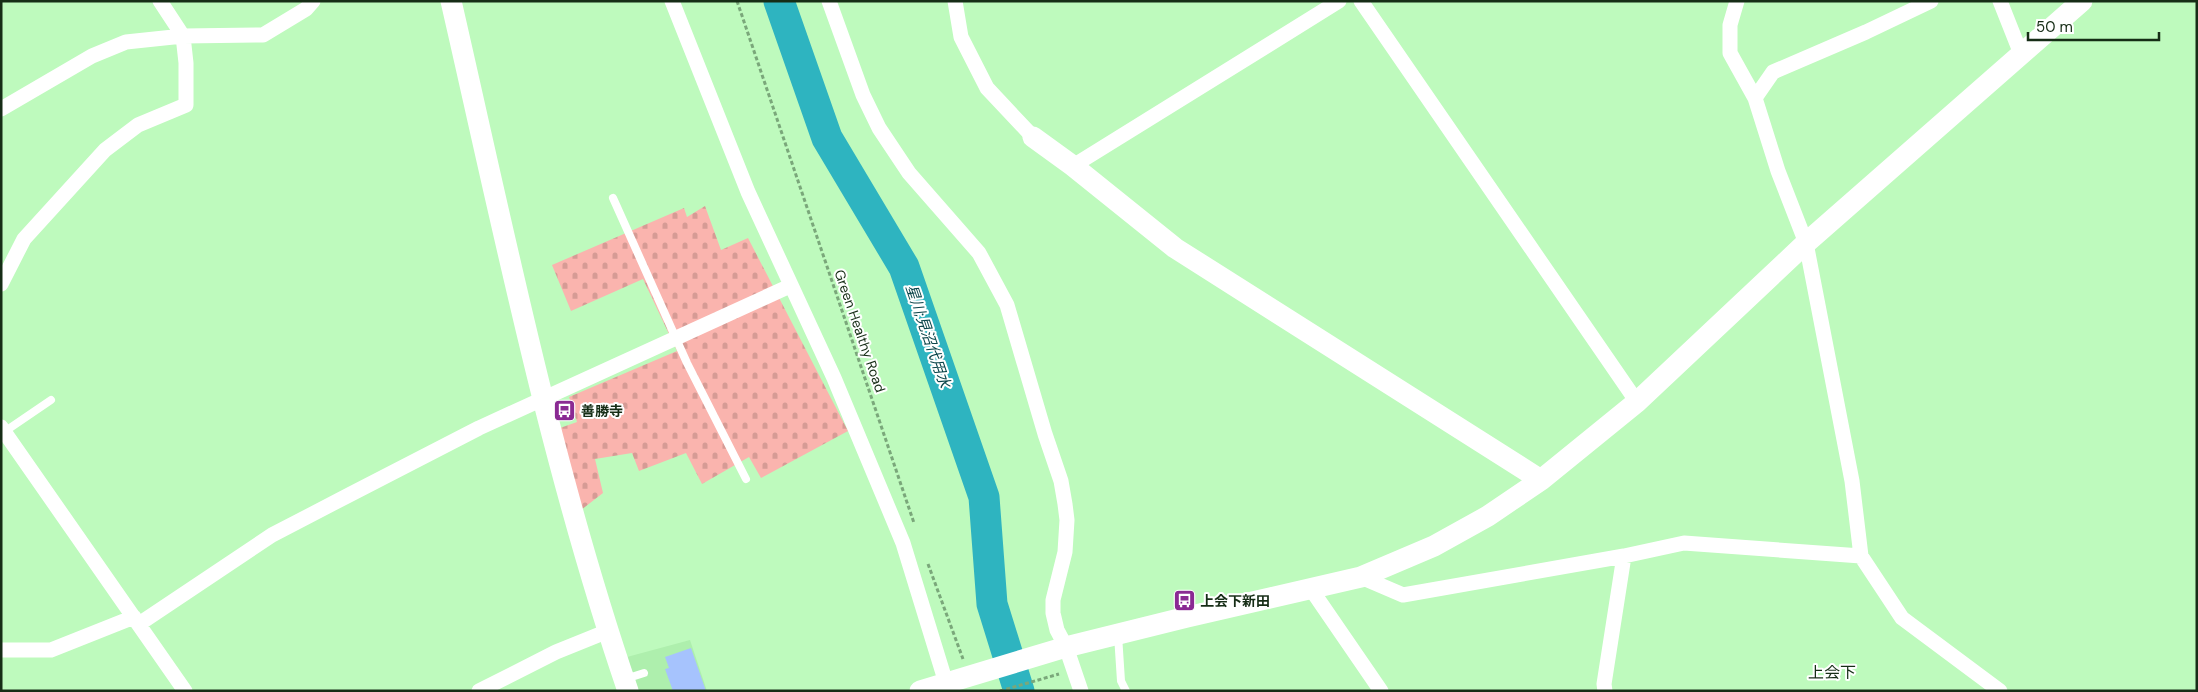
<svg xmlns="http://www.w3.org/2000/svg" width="2198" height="692" viewBox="0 0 2198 692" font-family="'DM Sans','Noto Sans JP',sans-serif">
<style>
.built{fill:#aeefad}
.cemetery{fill:url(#cemetery-stones)}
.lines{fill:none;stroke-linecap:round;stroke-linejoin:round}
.river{stroke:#2eb4c0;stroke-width:31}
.building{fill:#a6c3fd}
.path{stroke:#7aa77a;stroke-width:3;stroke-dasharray:4 2.5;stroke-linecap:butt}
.lane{stroke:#fff;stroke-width:8}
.street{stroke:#fff;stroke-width:15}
.secondary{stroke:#fff;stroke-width:21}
.labels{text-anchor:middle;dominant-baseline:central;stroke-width:4;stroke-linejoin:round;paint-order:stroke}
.street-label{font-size:14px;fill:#162d16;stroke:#fff}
.poi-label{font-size:14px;font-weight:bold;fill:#162d16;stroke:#fff;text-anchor:start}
.water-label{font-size:15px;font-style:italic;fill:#0c464b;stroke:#fff}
.quarter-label{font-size:16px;fill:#162d16;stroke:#fff}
</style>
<defs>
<pattern id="cemetery-stones" width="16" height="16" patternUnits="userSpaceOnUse" patternTransform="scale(1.25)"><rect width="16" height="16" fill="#fab4ae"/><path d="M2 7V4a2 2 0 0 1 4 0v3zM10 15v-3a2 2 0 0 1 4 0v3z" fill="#d69b95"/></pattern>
</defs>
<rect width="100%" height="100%" fill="#befabd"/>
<path class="built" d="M690,640L707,691H639L627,657Z"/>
<path class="cemetery" d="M705,206L721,250L748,238L848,431L761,478L749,457L702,484L686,453L639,471L632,453L595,459L603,493L581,510L560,428L577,422L569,397L677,351L643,279L571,311L552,265L684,208L687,217Z"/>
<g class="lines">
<path class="river" d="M779,1L827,138L904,267L984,497L992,604L1019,691"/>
</g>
<path class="building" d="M691,648L706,691H673L665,669L669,668L665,657Z"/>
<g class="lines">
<path class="path" d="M737,1L914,523
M928,564L963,659
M1000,691L1059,674"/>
<path class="lane" d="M613,198L687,363L746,479
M4,432L51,400
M1118,635L1121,681L1126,691
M625,679L644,673"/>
<path class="street" d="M672,1L748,192L834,378L903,543L946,683
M829,1L863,95L879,128L909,173L979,253L1007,305L1045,434L1061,481L1065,504L1067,520L1065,552L1053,600V613L1057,630L1066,647L1081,691
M955,1L961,37L987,88L1033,137
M1361,1L1637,402
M1737,1L1730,25V53L1755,98L1778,171L1806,243L1852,481L1861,556L1902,618L2000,691
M2000,1L2021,54
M1755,98L1773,72L1866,32L1931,1
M1,109L92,56L126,42L183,36L263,35L306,9L313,1
M1073,166L1339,1
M1,284L24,239L105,150L138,125L186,105V63L183,36L160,1
M1,427L185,691
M1361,577L1403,595L1624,556L1684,543L1861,556
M1311,589L1381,691
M139,624L272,535L349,495L479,428L790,286
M1,650H51L134,617
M479,691L556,652L608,631
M1605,691L1604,684L1624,556"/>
<path class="secondary" d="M451,1C504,232 551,466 628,691
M1033,137L1073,166L1175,248L1541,480
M920,691L1066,647L1187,617L1361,577L1434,546L1488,516L1541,480L1637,402L1806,243L2082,1"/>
</g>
<defs>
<symbol id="bus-square" viewBox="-11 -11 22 22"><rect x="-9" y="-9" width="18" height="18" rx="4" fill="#8a2a93" stroke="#fff"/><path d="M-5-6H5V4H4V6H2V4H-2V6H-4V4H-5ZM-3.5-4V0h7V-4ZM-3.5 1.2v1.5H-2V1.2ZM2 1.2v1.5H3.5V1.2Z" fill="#fff"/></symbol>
</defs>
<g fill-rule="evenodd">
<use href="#bus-square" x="552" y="398" width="25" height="25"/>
<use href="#bus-square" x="1172" y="588" width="25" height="25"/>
</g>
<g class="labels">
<g class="street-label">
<text transform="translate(860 331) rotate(71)">Green Healthy Road</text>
</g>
<g class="poi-label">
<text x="581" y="411">善勝寺</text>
<text x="1200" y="601">上会下新田</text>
</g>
<g class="water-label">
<text transform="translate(928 336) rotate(71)">星川;見沼代用水</text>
</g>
<g class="quarter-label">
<text x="1832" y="672">上会下</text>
</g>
</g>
<rect width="2198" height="692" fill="none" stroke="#162d16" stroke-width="5"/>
<path d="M2028 32v8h131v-8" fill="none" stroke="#162d16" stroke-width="2.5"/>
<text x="2036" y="32" font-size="15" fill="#162d16" stroke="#ffffff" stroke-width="4" paint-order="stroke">50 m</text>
</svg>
